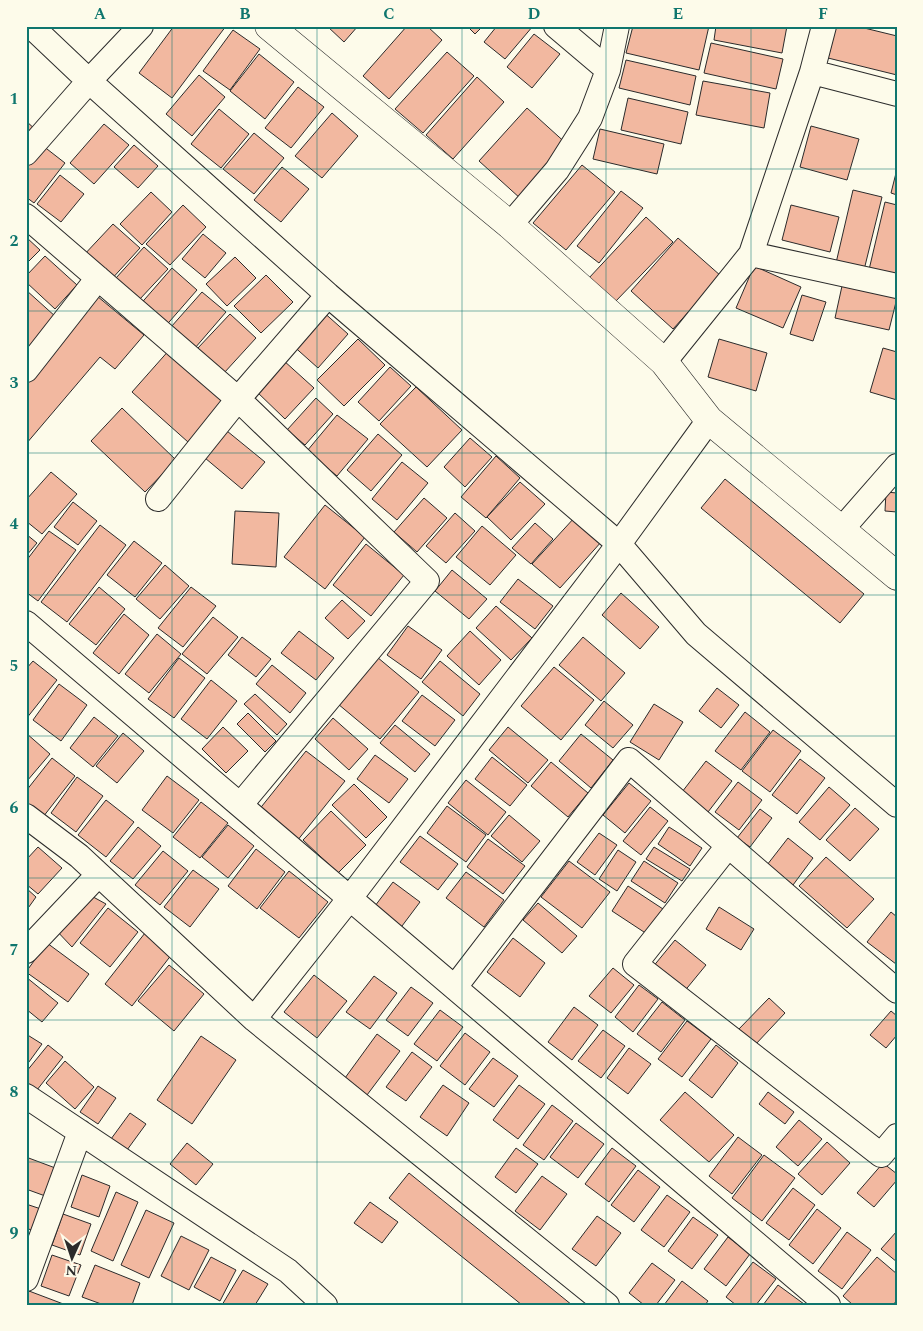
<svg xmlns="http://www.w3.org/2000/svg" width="923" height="1331" viewBox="0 0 923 1331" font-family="Spectral,serif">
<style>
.building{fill:#f2b8a0;stroke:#2b2b2b}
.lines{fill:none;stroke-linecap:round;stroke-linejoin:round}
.minor-casing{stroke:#2b2b2b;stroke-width:26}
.tertiary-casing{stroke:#2b2b2b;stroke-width:29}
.minor{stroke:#fdfbea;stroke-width:24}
.tertiary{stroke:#fdfbea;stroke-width:28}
.grid{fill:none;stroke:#0f766e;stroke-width:1;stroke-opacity:0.55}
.neatline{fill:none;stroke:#0f766e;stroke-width:2}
.grid-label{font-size:16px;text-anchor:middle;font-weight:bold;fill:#0f766e}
</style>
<rect width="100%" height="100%" fill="#fdfbea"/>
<path class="building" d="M174,26H226L172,98L139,73Z
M327,26H358L344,42Z
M407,26H427L442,40L389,99L363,76Z
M467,26H483L475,34Z
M497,26H533L505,59L484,42Z
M633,26H709L699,70L626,53Z
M716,26H787L782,53L714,40Z
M836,26H856L897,36V75L828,58Z
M233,30L260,49L230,90L203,71Z
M534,34L560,54L532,88L507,67Z
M711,43L783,59L776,89L704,73Z
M447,52L474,76L423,133L395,109Z
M259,54L294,82L265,119L230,91Z
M626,60L696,76L690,105L619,88Z
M199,75L225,97L192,136L166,114Z
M477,77L504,102L453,159L426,135Z
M703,81L770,93L764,128L696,115Z
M298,87L324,107L291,148L265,128Z
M628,98L688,112L681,144L621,130Z
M527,108L569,146L521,199L479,161Z
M219,109L249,134L221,168L191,144Z
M332,113L358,136L322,178L295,156Z
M26,121L36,130L26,141Z
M104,124L129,145L94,184L70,163Z
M811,126L859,139L847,180L800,167Z
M600,129L664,144L657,174L593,159Z
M254,133L284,158L254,194L223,169Z
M38,142L65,163L34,203L26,197V158Z
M134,145L158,166L138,188L114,167Z
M582,165L615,192L566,250L533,223Z
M282,167L309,189L281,222L254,200Z
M897,169V195L891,193Z
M60,175L84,194L61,222L37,204Z
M853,190L882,197L864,270L836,263Z
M621,191L643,208L599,263L577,246Z
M151,192L172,212L142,245L120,224Z
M885,202L897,205V281L868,274Z
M183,205L206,227L170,265L146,244Z
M791,205L839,217L830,252L782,240Z
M646,217L673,242L614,303L588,279Z
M113,224L140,248L109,282L82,257Z
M203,234L226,253L205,278L182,259Z
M26,237L40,250L26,264Z
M678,238L721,276L673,329L631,291Z
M144,247L168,269L139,300L116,278Z
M45,256L77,285L55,309L26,282V276Z
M235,257L256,278L227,306L206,284Z
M754,266L801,287L783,328L736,308Z
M172,268L197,290L163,329L138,307Z
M266,275L293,302L261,333L234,306Z
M842,286L897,298L889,330L835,318Z
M26,290L56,317L26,351Z
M202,292L226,312L195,348L171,327Z
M802,295L826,302L813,341L790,334Z
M97,296L144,335L115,369L100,357L26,444V379Z
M321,310L348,334L318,368L290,343Z
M230,314L256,338L224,373L197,349Z
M358,339L385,365L344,406L317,380Z
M719,339L767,353L756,391L708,377Z
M171,348L228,397L188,442L132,392Z
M883,348L897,352V400L870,392Z
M283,360L314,388L285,419L255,390Z
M390,367L411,386L379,421L358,402Z
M416,387L462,430L427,467L380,424Z
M316,398L333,414L305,445L287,430Z
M122,408L176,460L145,492L91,441Z
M337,415L368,439L337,476L307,451Z
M227,431L265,462L242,489L205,458Z
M378,434L402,455L371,491L347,470Z
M470,438L492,457L465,487L444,467Z
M496,456L520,478L486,518L461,497Z
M402,462L428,483L397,520L372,499Z
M51,472L77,494L42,534L26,521V500Z
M725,479L864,594L840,623L701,508Z
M520,482L545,504L511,540L487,517Z
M886,492L897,493V512L885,511Z
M424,498L447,518L417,552L394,532Z
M73,502L97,521L78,545L54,527Z
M325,505L365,537L325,589L284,557Z
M235,511L279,513L276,567L232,564Z
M455,513L475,531L446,563L426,546Z
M575,517L602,541L560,588L532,564Z
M535,523L553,539L531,564L512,548Z
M100,525L126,545L67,622L41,602Z
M482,526L516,555L490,585L456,557Z
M49,531L76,550L38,601L26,592V561Z
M26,534L37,543L26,556Z
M134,541L162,563L135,597L107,575Z
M366,544L404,575L371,616L333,585Z
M165,565L189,586L160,619L136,599Z
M452,570L487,599L469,619L435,591Z
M518,579L553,606L535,629L500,602Z
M99,587L125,609L96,645L69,624Z
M191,587L216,606L183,647L158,628Z
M621,593L659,627L640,649L602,615Z
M342,600L365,621L348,639L325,618Z
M496,606L532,638L511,660L476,628Z
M124,614L149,635L119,674L93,653Z
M213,617L238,637L207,674L182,654Z
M408,626L442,650L421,679L387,655Z
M299,631L334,658L316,680L281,653Z
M470,631L501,660L479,685L447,656Z
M157,634L181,654L149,693L125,674Z
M242,637L271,659L256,677L228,655Z
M583,637L625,673L601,701L559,665Z
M377,657L419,692L380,739L338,704Z
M179,658L205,678L174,718L148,699Z
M33,661L57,680L26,719V669Z
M440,661L480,694L463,716L422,682Z
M272,665L306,693L290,713L256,684Z
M554,667L594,700L561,740L521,706Z
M211,680L237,701L207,739L181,719Z
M59,684L87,705L61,741L33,720Z
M717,688L739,705L721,728L699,711Z
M255,694L287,724L277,735L244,704Z
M422,695L455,720L435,746L402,721Z
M604,701L633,725L613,748L585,725Z
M654,704L683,722L659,760L630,742Z
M745,712L770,732L741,770L715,751Z
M248,713L276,741L265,752L237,724Z
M94,717L118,736L93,767L70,748Z
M333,718L368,749L349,770L315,739Z
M395,725L430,754L415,772L380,743Z
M223,727L248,751L226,773L202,749Z
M508,727L548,760L528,783L489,750Z
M773,730L801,751L770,792L742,771Z
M26,733L50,754L27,781H26Z
M123,733L144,751L117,783L96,766Z
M581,734L613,760L591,788L559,761Z
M306,751L345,781L297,841L258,811Z
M375,755L408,779L389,803L357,779Z
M492,757L527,785L510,806L475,779Z
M52,758L75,776L43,817L26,804V791Z
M800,759L825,778L797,814L772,795Z
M706,761L732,781L708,812L682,792Z
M551,762L588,793L568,817L531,786Z
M167,776L199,800L173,833L142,810Z
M77,777L103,796L76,832L51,813Z
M466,780L506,812L488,835L448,803Z
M738,782L762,800L739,830L715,812Z
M629,783L651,801L625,833L603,815Z
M354,784L387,817L366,838L332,805Z
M829,787L850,805L820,840L799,822Z
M106,800L134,822L106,857L78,835Z
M201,802L228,823L200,858L173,837Z
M447,806L486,835L466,862L427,833Z
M650,807L668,821L641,855L623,841Z
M855,808L879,829L850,861L826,840Z
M760,809L772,818L750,847L737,838Z
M331,811L366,845L338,873L303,840Z
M509,815L540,841L522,862L491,836Z
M228,825L254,846L228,878L202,857Z
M138,827L161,846L133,879L110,861Z
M669,827L702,848L690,866L658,844Z
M599,833L617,845L595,875L577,862Z
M420,836L458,864L438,890L400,862Z
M788,838L813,858L793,885L767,865Z
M488,839L525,866L503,894L467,867Z
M38,847L62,868L38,894L26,884V860Z
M654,847L690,869L682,881L646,859Z
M256,849L285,872L257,909L228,886Z
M618,850L636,862L617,891L599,879Z
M163,851L188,871L160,905L135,885Z
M826,857L874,899L847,928L799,886Z
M569,861L610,892L582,928L541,897Z
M644,861L678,883L665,903L631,881Z
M193,870L219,889L190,927L164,907Z
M289,871L328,902L299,938L260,908Z
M466,872L504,900L484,927L446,898Z
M393,882L420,902L399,930L372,910Z
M628,886L663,909L647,934L612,911Z
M26,888L36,897L26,911Z
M86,893L106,904L72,947L54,928Z
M538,903L577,936L562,953L523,920Z
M719,907L754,929L741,950L706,929Z
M108,908L138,932L110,967L80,943Z
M891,912L897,917L896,964L867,942Z
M145,933L172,954L132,1006L105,984Z
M513,938L545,963L520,997L487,972Z
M675,940L706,965L683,993L652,968Z
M47,943L89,974L68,1002L26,972Z
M169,965L204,994L174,1031L138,1001Z
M613,968L634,985L611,1013L589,996Z
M314,975L347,1001L317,1038L284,1012Z
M374,976L397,993L370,1029L346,1012Z
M26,977L58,1003L42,1022L26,1009Z
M639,985L658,999L633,1032L615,1017Z
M411,987L433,1003L408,1036L386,1020Z
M769,998L785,1013L755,1045L738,1030Z
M662,1002L685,1020L661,1052L637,1034Z
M574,1007L598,1025L572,1060L548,1042Z
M440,1010L463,1027L437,1061L414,1044Z
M891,1011L897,1016V1035L886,1048L870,1035Z
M687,1021L711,1039L682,1077L658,1059Z
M603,1030L625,1046L601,1078L578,1061Z
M465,1033L490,1052L465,1085L440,1066Z
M26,1034L42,1044L26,1066Z
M377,1034L400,1051L367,1095L345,1078Z
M201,1036L236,1060L192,1124L157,1100Z
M48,1045L63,1057L33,1095L26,1089V1072Z
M716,1045L738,1063L712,1098L689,1080Z
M629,1048L651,1064L628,1094L607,1078Z
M412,1052L432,1067L406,1101L386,1087Z
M493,1058L518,1076L494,1107L469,1089Z
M65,1061L94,1087L75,1109L46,1083Z
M443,1085L469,1103L447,1136L420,1117Z
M519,1085L545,1104L518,1139L493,1120Z
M98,1086L116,1098L98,1124L80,1112Z
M685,1092L734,1135L709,1162L660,1120Z
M768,1092L794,1112L785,1124L759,1104Z
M552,1105L573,1121L544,1160L523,1145Z
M130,1113L146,1124L127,1150L111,1139Z
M799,1120L822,1139L798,1166L776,1147Z
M576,1123L604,1144L578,1178L550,1157Z
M738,1137L762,1155L732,1194L709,1176Z
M827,1142L850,1163L822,1195L798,1174Z
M187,1143L213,1164L196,1185L170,1164Z
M516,1148L538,1164L516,1193L495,1177Z
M612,1148L636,1166L609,1202L585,1184Z
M764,1155L795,1178L762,1221L732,1198Z
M26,1157L58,1169L48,1197L26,1189Z
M883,1163L897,1174V1180L874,1207L857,1193Z
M638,1170L660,1187L634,1222L611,1205Z
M409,1173L572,1305H522L389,1198Z
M82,1175L110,1186L99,1217L71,1207Z
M542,1176L567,1194L540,1230L515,1211Z
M793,1188L815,1205L789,1240L766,1223Z
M116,1192L138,1202L113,1261L91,1251Z
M667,1195L690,1212L664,1247L641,1230Z
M370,1202L398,1222L382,1243L354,1223Z
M26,1204L41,1209L34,1231L26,1228Z
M817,1209L841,1228L813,1264L789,1245Z
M146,1210L174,1223L149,1278L121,1265Z
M63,1214L91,1224L80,1255L52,1245Z
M597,1216L621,1233L596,1266L572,1249Z
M693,1217L718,1235L692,1269L668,1251Z
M897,1231V1262L881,1249Z
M847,1232L871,1250L842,1289L818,1271Z
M181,1236L209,1250L189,1290L161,1276Z
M728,1237L750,1254L726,1286L704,1269Z
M52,1255L81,1265L69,1296L41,1286Z
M211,1257L236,1270L220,1301L194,1287Z
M877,1257L897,1274V1300L893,1305H853L843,1296Z
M753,1262L776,1279L756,1305H736L726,1297Z
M652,1263L675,1280L656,1305H644L629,1293Z
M95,1265L140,1283L132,1305H104L82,1297Z
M243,1270L268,1284L255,1305H222Z
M682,1281L708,1301L705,1305H664Z
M778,1285L804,1304V1305H763Z
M29,1291L66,1305H26V1298Z"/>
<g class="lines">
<defs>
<path id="minor" d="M31,26L89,81L328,295L619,544L696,634L897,805
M556,26L608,70
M812,72L897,94
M26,153L89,81L141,26
M26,216L238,399L427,581L241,804
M510,225L557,170L590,118L608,70L617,26
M751,254L897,286
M664,362L751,254L812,72L824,26
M26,370L98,278
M158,499L238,399L328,295
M841,530L897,466
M26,623L828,1305
M26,816L79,856L254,1019L607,1305
M728,846L635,964L881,1155L897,1136
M26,951L98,875
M455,987L629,760L897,991
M254,1019L350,898L619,544L709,420
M26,1096L288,1271L325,1305
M26,1279L80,1132"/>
<path id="tertiary" d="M269,26L510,225L664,362L709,420L897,576"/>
</defs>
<use href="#minor" class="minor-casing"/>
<use href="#tertiary" class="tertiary-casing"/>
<use href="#minor" class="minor"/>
<use href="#tertiary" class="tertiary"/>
</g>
<path class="grid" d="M172,26V1305M317,26V1305M462,26V1305M606,26V1305M751,26V1305M26,169H897M26,311H897M26,453H897M26,595H897M26,736H897M26,878H897M26,1020H897M26,1162H897"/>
<rect width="923" height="1331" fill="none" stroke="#fdfbea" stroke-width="55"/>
<g transform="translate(72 1258) rotate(183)" stroke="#fdfbea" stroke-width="4" paint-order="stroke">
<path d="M0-4L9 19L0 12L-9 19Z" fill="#2b2b2b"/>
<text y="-8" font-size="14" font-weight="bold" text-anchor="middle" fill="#2b2b2b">N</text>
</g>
<rect x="28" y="28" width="868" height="1276" class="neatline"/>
<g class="grid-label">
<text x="100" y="19">A</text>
<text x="245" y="19">B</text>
<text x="389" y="19">C</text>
<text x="534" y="19">D</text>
<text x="678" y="19">E</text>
<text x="823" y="19">F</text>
<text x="14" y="104">1</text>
<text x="14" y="246">2</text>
<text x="14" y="388">3</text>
<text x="14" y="529">4</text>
<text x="14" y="671">5</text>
<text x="14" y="813">6</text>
<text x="14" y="955">7</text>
<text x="14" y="1097">8</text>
<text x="14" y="1238">9</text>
</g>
</svg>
